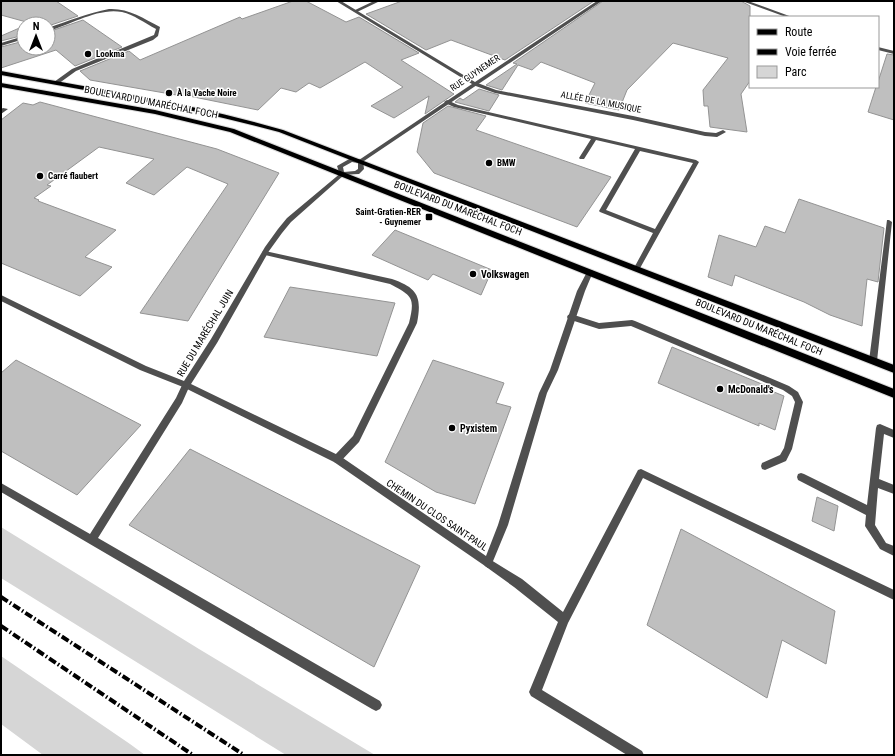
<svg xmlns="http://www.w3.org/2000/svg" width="895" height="756" viewBox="0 0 895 756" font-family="'Roboto Condensed',sans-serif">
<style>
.green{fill:#d6d6d6}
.building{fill:#bfbfbf;stroke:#939393}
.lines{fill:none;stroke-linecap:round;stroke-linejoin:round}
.primary-casing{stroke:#dbdbdb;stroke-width:2}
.lane{fill:#4f4f4f;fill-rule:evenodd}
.street{fill:#4f4f4f;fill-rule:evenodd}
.primary{fill:#000;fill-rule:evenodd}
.rail{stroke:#000;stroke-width:4;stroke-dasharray:8 2.5 1.5 2.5;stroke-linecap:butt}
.poi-dot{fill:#000;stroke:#fff;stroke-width:1.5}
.labels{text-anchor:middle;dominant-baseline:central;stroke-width:3;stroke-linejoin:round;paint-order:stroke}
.far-poi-label{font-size:9px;font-weight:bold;fill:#000;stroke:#fff;text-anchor:start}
.far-street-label{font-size:9px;fill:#000;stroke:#fff}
.street-label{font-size:10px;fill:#000;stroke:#fff}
.poi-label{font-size:10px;font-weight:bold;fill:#000;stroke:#fff;text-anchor:start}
</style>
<rect width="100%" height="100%" fill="#fff"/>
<path class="green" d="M1,527L199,649L375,755H286L1,578Z
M1,656L130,744L145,755H43L1,724Z"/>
<path class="building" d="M1,1H56L78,16L48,26V24H28L30,23L1,15Z
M293,1H306L346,22L359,17L419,53L401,60L454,94L425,114L429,96L394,118L371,106L403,87L365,62L320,88L309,83L296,92L281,88L258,110L184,95L182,96L90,80L80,71L129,51L140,60L240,17L242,19Z
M402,1H594L505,60L451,40L426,50L366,14Z
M603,1H741L750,6V81L741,94L747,132L710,127L708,106H704L703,90L728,58L673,43L627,90L619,110L585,103L595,83L541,62L532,70L518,65L502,90L486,85L517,64L513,63Z
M83,20L122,47L75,66L56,50L1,68V47L24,41V48H48V32Z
M24,26V35L1,41V36Z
M887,54L894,55V120L868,112L876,87H878V82Z
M479,89L499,95L489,111L455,102L460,98L463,100Z
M40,102L217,149L279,173L188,321L140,313L228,184L187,167L154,195L126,183L154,159L99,147L47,185L51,186L34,198L39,200L38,201L116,230L85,257L112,267L80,296L1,263V120L23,103L33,105Z
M448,106L486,116L476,130L611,177L577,227L434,173L417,152L423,123Z
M799,199L884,228L878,282L867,279L862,326L830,315L804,302L735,275L732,286L708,277L719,235L756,247L765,226L785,233Z
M395,230L492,270L481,295L433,274L428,280L372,255Z
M290,287L395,303L377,356L264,337Z
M672,347L769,387V390L784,396L775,430L759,423V426L658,383Z
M16,360L141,425L77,495L1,451V373Z
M433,360L504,383L496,403L511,407L475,504L436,492L385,462Z
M190,449L420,566L374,667L129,525Z
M817,497L838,506L834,531L812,521Z
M681,529L835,611L826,664L782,640L767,698L647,625Z"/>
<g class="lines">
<defs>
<path id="primary" d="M1,71C96,89 191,103 283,130L894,365V373L279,132C188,107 94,92 1,75Z
M1,83L155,110L234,129L894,389V398L230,132L155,114L1,87Z"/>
</defs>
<use href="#primary" class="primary-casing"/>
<path class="lane" d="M374,1H380L357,12L353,11Z
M475,82L496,90L633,116L705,132L716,133L723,130L726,132L717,137L705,136L633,120L495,93L473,85V83Z
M447,100L458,105L696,160L699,162L639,270L637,271L634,268L653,233L600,212L599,211L635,149L596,140L584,159H580L579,158L591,139L454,107L445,103L444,102ZM640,151L693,163L655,229L606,210Z
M351,158L363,160L364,169L359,174L340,175L337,166ZM352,162L358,163V169L355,171L344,172L343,167Z
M887,220H889L892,222L877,361L876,363H870L869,361Z
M263,251H265L392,279C418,288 422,297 417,323L359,442L340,462L337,463L334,462L333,459L334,456L353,436L409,323C415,298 413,296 390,284L265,255L262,253Z
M571,314L599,323L632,320L635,321L789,386L798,392L803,402L792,449L786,461L765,470L762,469L761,466L762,463L780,455L784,448L795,402L792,396L783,390L631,326L599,329L568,319L567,317L568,315Z
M186,382L189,383L190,385L182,403L98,538L380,701L382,705L380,709L376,711L372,709L1,492V483L90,534L176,398L183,383Z
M880,424L894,430V438L884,434L879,479L894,485V494L878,488L875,525L886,543L894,546V556L880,549L865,526L866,515L798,480L797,477L798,474L801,473L804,474L867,505L876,428L877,425Z
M641,469L894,590V600L643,478L568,623L542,690L642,751L644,755H627L531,696L529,692L558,622L514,587L485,566L483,563L485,560L488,558L491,560L522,579L563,612L638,470Z"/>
<path class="street" d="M336,1H341L475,82L597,1H602L361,163L358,161L359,160L472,84Z
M742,1H748L792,17H786Z
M109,9C128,8 143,18 160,27L158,36L153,40L76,71L58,84H54V82L72,69L154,35L156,29C145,23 134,15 122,12C99,7 70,25 48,31V28C68,21 88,13 109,9Z
M24,36V39L1,46V43Z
M878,47L894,51V54L878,50Z
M3,108L8,109L1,114V109Z
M342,172L344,173V175L291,222L282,233L269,251L217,343L191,384L340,456L486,556L498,525L539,393L550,370L577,291L588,270H592L593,272L585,291L558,370L547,393L508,525L491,566L488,568L334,462L183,387L140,370L1,301V295L146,366L184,381L211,339L265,247L278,229L287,218Z"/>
<use href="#primary" class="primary"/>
<path class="rail" d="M1,597L244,755
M1,626L193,755"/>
</g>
<g class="poi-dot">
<circle cx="88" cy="54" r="4"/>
<circle cx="169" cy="93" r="4"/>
<circle cx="489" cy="163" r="4"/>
<circle cx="40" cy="176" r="4"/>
<rect x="425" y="213" width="8" height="8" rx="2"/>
<circle cx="473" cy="274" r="4"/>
<circle cx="720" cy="389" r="4"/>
<circle cx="452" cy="428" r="4"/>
</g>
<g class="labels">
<g class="far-poi-label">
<text x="96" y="54">Lookma</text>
<text x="177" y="93">À la Vache Noire</text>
<text x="497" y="163">BMW</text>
<text x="48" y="176">Carré flaubert</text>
<text x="421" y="212" text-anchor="end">Saint-Gratien-RER<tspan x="421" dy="10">- Guynemer</tspan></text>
</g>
<g class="far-street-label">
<text transform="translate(475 73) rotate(-34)">RUE GUYNEMER</text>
<text transform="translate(601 102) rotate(11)">ALLÉE DE LA MUSIQUE</text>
</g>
<g class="street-label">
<text transform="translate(151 102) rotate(11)">BOULEVARD DU MARÉCHAL FOCH</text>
<text transform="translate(458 208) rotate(21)">BOULEVARD DU MARÉCHAL FOCH</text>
<text transform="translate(759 327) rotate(22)">BOULEVARD DU MARÉCHAL FOCH</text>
<text transform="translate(205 333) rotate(-59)">RUE DU MARÉCHAL JUIN</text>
<text transform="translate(437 515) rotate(34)">CHEMIN DU CLOS SAINT-PAUL</text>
</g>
<g class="poi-label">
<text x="481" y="274">Volkswagen</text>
<text x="728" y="389">McDonald's</text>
<text x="460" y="428">Pyxistem</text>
</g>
</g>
<rect width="895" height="756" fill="none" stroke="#000000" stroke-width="4"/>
<rect x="749" y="16" width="130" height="72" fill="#ffffff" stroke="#999999"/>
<rect x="757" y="29" width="20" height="6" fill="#000000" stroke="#999999"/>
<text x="785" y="36" font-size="12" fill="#000000">Route</text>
<rect x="757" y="49" width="20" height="6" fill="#000000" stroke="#999999"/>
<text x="785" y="56" font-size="12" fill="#000000">Voie ferrée</text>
<rect x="757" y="66" width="20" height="12" fill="#d6d6d6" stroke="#999999"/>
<text x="785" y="76" font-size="12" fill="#000000">Parc</text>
<g transform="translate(36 36)"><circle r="19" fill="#ffffff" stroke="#999999"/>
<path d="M0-3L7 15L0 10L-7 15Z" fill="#000000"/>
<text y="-6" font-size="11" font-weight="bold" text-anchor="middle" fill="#000000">N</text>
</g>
</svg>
